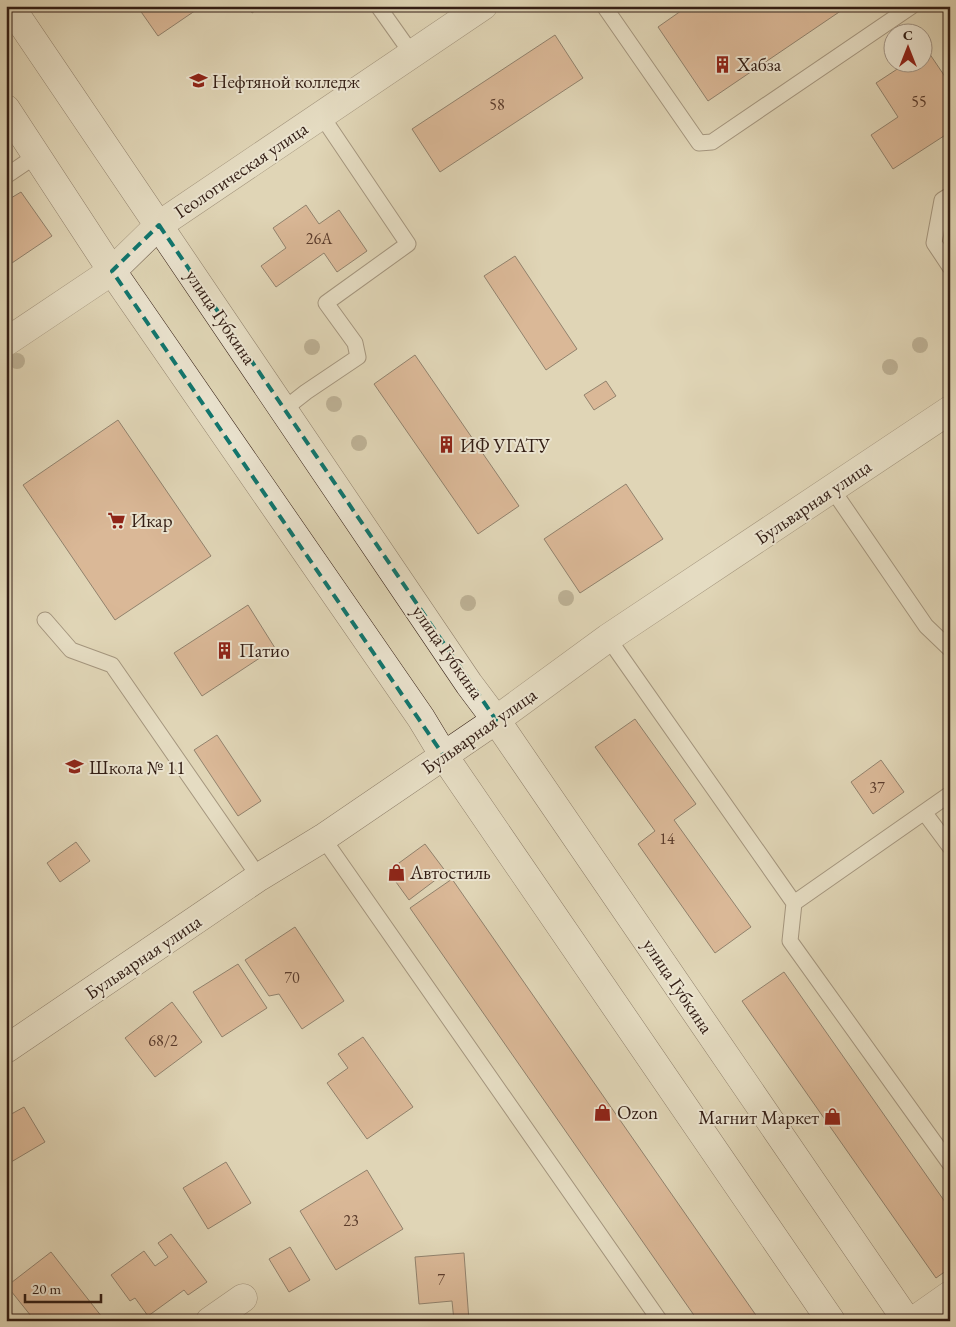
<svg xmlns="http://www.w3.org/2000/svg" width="956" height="1327" viewBox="0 0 956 1327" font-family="'EB Garamond',serif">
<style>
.building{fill:#d39571;stroke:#321d14}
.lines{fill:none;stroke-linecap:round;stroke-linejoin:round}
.lane-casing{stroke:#5e4b3c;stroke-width:17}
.street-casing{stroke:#5e4b3c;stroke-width:29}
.secondary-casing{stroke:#321d14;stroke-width:29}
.lane{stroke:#ebe4d0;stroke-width:15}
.street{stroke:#ebe4d0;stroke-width:28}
.secondary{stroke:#ebe4d0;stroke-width:28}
.tree{fill:#93866d}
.marked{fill:none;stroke:#0f766e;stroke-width:4;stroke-dasharray:10 6;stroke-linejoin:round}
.labels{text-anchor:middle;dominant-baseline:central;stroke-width:4;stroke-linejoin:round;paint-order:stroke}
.number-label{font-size:16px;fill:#5a3b2b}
.poi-label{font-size:19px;fill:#321d14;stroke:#ebe4d0;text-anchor:start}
.street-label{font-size:19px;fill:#321d14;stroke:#ebe4d0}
</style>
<rect width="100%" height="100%" fill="#e0d6b6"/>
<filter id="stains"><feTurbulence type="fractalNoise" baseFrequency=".004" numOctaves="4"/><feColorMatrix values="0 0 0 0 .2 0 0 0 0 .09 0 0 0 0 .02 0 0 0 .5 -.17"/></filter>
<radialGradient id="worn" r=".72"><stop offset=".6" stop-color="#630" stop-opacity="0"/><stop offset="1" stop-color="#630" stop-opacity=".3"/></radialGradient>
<path class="building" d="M137,6H202L158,36Z
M248,6H262L252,13Z
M688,6H848L708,101L658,27Z
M555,35L583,78L440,172L412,129Z
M927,50L950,84V132L893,169L871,135L898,117L876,83L908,62H924V52Z
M21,192L52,236L6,267V201Z
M306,205L319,224L339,210L367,251L337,272L324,253L276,287L261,266L286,248L273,228Z
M515,256L577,349L546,370L484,276Z
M415,355L519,506L478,534L374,384Z
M606,381L616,396L594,410L584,395Z
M118,420L211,556L115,620L23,485Z
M626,484L663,539L580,593L544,539Z
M248,605L275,648L202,696L174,653Z
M635,719L696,804L674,820L751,927L715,953L638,844L655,831L595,747Z
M217,735L261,801L238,816L194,750Z
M881,760L904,792L873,814L851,782Z
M76,842L90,861L60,882L47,863Z
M425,844L446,872L409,900L388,871Z
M452,879L760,1321H698L410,908Z
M295,927L344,1001L302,1029L279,994L269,996L245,960Z
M238,964L267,1008L222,1037L193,992Z
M784,972L950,1209V1268L936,1278L742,1001Z
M172,1002L202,1042L155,1077L125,1038Z
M363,1037L413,1107L367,1139L327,1083L348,1068L338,1054Z
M24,1107L45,1142L6,1165V1117Z
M226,1162L251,1203L208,1229L183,1188Z
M367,1170L403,1229L336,1270L300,1211Z
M171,1234L207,1282L188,1295L184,1290L148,1316L135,1298L130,1301L111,1275L144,1251L155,1266L168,1257L158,1243Z
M290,1247L310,1280L289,1292L269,1259Z
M51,1252L102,1317L97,1321H35L7,1286Z
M464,1253L469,1321L519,1317V1321H454L452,1301L419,1304L415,1257Z"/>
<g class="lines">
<defs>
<path id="lane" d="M378,6L412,54
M604,6L699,143L712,142L912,6
M6,176L37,155
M950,195L942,200L934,243L950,267
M283,410L306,392L358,357L355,343L326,303L408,244L321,115
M832,489L926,626L950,649
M45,620L71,650L112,665L259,877
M608,638L794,903L790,941L950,1164
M924,812L950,847
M323,838L660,1321
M794,903L950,794"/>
<path id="street" d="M6,342L112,271L159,225L483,6
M496,720L608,638L950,410
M210,1321L243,1298
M913,1321L950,1295"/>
<path id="secondary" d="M10,6L469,684L496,720L907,1321
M6,109L112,271L421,718L444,756L831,1321
M6,1049L259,877L323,838L496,720"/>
</defs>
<use href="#lane" class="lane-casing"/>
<use href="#street" class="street-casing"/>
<use href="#secondary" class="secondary-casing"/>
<use href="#lane" class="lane"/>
<use href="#street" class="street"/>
<use href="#secondary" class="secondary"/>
</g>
<g class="tree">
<circle cx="920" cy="345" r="8"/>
<circle cx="312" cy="347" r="8"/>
<circle cx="17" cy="361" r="8"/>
<circle cx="890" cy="367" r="8"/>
<circle cx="334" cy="404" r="8"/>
<circle cx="359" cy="443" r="8"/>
<circle cx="566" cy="598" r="8"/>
<circle cx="468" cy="603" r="8"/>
</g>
<path d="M0 0H956V1327H0ZM159,225L496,720L444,756L112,271Z" fill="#e0d6b6" fill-opacity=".55" fill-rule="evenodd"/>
<path class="marked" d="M159,225L496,720L444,756L112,271Z"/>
<defs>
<symbol id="building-bare" viewBox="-9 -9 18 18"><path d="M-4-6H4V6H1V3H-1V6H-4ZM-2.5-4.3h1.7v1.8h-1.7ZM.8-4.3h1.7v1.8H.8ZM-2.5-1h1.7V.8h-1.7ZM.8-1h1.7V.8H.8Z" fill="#8f2418" stroke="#ebe4d0" stroke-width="2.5" paint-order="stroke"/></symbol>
<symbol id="university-bare" viewBox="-9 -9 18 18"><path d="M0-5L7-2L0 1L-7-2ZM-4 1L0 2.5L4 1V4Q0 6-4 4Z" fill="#8f2418" stroke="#ebe4d0" stroke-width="2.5" paint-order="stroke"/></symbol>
<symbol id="supermarket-bare" viewBox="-9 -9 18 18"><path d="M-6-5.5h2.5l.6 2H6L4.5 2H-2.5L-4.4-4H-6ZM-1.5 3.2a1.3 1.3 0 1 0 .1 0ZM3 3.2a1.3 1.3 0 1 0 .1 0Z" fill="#8f2418" stroke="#ebe4d0" stroke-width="2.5" paint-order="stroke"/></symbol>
<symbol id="school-bare" viewBox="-9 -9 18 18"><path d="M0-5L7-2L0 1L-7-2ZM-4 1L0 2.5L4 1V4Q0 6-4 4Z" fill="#8f2418" stroke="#ebe4d0" stroke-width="2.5" paint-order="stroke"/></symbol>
<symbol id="shop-bare" viewBox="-9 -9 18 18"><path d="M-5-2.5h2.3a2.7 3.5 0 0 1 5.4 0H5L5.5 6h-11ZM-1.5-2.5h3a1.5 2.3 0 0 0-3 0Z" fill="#8f2418" stroke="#ebe4d0" stroke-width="2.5" paint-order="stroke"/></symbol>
</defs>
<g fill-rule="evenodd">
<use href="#building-bare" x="710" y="52" width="25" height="25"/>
<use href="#university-bare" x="186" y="68" width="25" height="25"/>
<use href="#building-bare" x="434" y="432" width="25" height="25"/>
<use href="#supermarket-bare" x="104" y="508" width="25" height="25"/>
<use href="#building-bare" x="212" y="638" width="25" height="25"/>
<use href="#school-bare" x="62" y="754" width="25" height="25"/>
<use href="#shop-bare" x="384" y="860" width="25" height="25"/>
<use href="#shop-bare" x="590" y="1100" width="25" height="25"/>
<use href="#shop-bare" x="820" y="1104" width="25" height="25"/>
</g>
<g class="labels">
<g class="number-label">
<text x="919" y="101">55</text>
<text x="497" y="104">58</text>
<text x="319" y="238">26А</text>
<text x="877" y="787">37</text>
<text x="667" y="838">14</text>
<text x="292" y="977">70</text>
<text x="163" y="1040">68/2</text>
<text x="351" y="1220">23</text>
<text x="441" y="1279">7</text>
</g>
<g class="poi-label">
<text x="737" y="64">Хабза</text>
<text x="212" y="81">Нефтяной колледж</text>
<text x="460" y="445">ИФ УГАТУ</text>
<text x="131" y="520">Икар</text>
<text x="239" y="650">Патио</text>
<text x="89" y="767">Школа № 11</text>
<text x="410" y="872">Автостиль</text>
<text x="617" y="1112">Ozon</text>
<text x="819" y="1117" text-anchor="end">Магнит Маркет</text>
</g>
<g class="street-label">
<text transform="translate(241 170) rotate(-34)">Геологическая улица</text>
<text transform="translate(221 317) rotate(56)">улица Губкина</text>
<text transform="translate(813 502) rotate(-34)">Бульварная улица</text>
<text transform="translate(448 652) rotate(55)">улица Губкина</text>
<text transform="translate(479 731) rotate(-35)">Бульварная улица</text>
<text transform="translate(143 957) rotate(-34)">Бульварная улица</text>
<text transform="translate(678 986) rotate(56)">улица Губкина</text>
</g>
</g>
<rect width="956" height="1327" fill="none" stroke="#e0d6b6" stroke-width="25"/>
<rect x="8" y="8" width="941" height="1312" fill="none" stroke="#321d14" stroke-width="2.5"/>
<rect x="12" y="12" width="931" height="1302" fill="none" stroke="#321d14"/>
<g transform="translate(908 48)"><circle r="24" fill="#ebe4d0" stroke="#a19485"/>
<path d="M0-4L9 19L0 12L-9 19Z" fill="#8f2418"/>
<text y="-8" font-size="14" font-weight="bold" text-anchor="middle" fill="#321d14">С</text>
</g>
<path d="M25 1294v8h76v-8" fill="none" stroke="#321d14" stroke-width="2.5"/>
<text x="32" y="1294" font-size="15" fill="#321d14" stroke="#ebe4d0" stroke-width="4" paint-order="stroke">20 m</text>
<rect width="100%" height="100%" filter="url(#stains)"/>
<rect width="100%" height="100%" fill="url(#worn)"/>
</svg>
